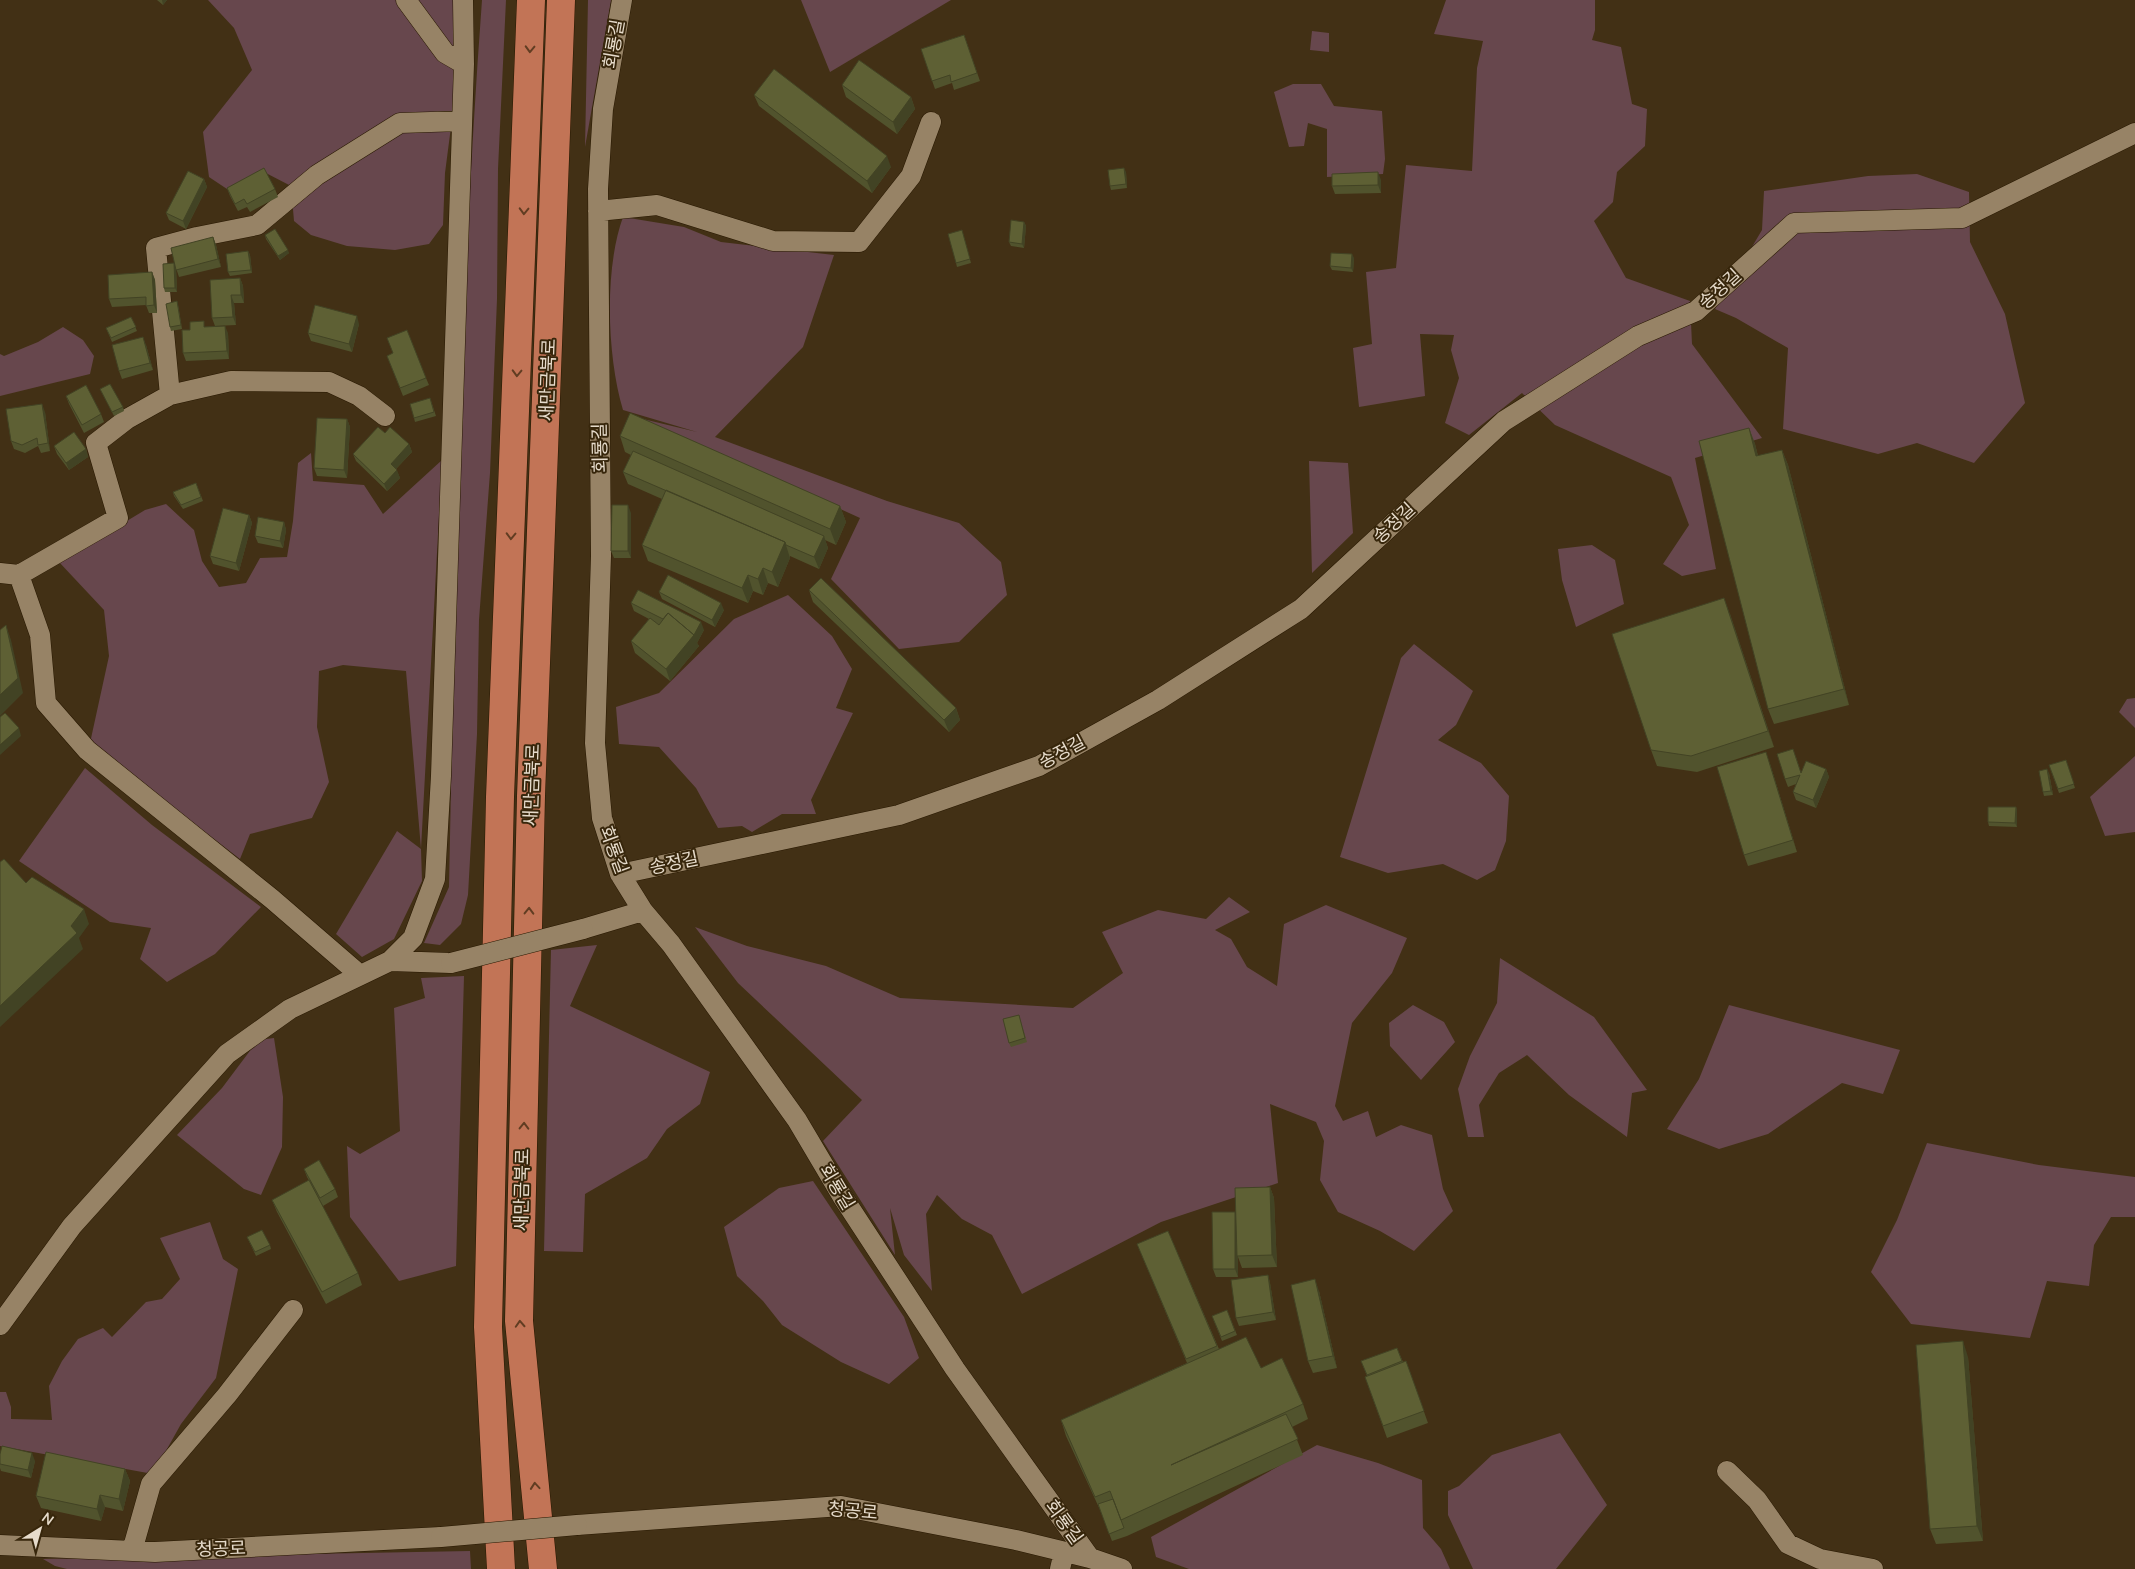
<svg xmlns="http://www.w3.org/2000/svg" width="2135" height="1569" viewBox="0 0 2135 1569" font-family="'Nunito Sans','Noto Sans KR',sans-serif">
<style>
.green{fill:#67474d}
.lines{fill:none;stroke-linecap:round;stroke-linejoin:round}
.minor-casing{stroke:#281800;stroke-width:21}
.highway-casing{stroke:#281800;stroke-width:29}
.minor{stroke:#978366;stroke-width:20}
.highway{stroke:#c27456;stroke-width:28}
.minor-bridge-casing{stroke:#281800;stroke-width:21;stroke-linecap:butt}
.minor-bridge{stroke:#978366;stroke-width:20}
.wall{fill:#51532d}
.shaded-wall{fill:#424324}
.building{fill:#5e6034;stroke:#424324}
.oneway{stroke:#613d22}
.labels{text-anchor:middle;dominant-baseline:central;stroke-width:4;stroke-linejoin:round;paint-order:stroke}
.street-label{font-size:18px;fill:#e6dbcb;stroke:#37260b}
</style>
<rect width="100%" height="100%" fill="#423015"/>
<path class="green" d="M208,0H454L455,96L445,173L443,225L429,244L395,250L347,246L311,235L294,221L291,186L262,171L227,189L209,177L203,132L252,70L234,28Z
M482,0H506L498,169L497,299L490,473L479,620L477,734L468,895L461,924L440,945L424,943L449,887C455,591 460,295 482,0Z
M588,0H611L585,147Z
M801,0H951L830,72Z
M1446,0H1595V30L1592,40L1621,47L1632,104L1647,109L1645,146L1617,172L1613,202L1594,221L1626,278L1690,301L1692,344L1762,438L1695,458L1716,569L1682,576L1663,564L1689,525L1671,477L1555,425L1522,393L1469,435L1445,423L1459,378L1451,350L1454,335L1420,334L1425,396L1359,407L1353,348L1372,344L1366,272L1396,268L1406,165L1472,171L1477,68L1483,41L1434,34Z
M1312,31L1329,33V52L1310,50Z
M1293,84H1321L1334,106L1382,111L1385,159L1383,174L1327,177V129L1308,123L1304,146L1289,147L1274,92Z
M1917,174L1969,192L1970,242L2005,314L2025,403L1974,463L1917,443L1878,454L1783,429L1788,348L1736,318L1715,309L1762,230L1764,191L1868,176Z
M623,217L684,227L721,242L834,255L803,347L715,437L887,501L959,523L1001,562L1007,595L959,642L899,649L831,579L860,518L643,419L697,432L623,410C607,357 604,269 623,217Z
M63,327L83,340L94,356L90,374L0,396V354L4,356L38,342Z
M311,453L313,481L364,485L383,514L442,460L421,849L422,881L394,939L362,957L336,934L397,831L421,849L406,671L343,665L319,671L317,727L329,782L312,818L250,834L240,859L90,743L109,656L104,610L59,562L145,510L166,504L194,530L202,561L219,587L246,583L260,558L287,557L293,521L298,463Z
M1309,461L1348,463L1353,533L1312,573Z
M1592,545L1615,560L1624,604L1576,627L1562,580L1558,549Z
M788,595L832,636L852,669L836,708L853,713L811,800L816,814H782L752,832L742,826L718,828L696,788L659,747L619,744L616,707L659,693L734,619Z
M1414,644L1473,691L1456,725L1438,740L1481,763L1509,796L1506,841L1495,870L1477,880L1443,864L1388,873L1340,857L1401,658Z
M2135,698V728L2119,712L2127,699Z
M2135,756V832L2105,836L2090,797Z
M85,768L152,825L261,907L215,954L167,982L140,959L151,928L110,922L19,861Z
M1229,897L1250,912L1215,930L1231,939L1247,967L1277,986L1284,924L1326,905L1407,938L1392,973L1352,1023L1335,1106L1343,1121L1368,1111L1376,1137L1401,1125L1432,1135L1443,1189L1453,1211L1414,1251L1380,1231L1338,1212L1320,1180L1324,1141L1316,1122L1270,1104L1278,1183L1161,1222L1022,1294L992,1235L962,1219L937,1195L926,1214L932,1291L904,1255L890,1208L895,1255L823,1141L862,1100L738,983L695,927L747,946L826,966L900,998L1073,1008L1123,973L1102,932L1158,910L1206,919Z
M597,945L570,1006L710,1072L700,1104L667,1129L647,1158L585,1194L583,1252L544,1251L551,950Z
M1500,958L1594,1017L1647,1090L1632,1093L1627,1137L1569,1095L1527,1055L1499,1073L1479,1105L1484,1137H1468L1458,1089L1470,1056L1497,1003Z
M464,976L456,1266L399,1281L350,1217L347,1146L360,1154L400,1131L394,1008L425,998L421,978Z
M1413,1005L1444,1022L1455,1042L1421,1080L1390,1046L1389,1023Z
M1729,1005L1900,1050L1883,1094L1842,1083L1768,1134L1719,1149L1667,1129L1699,1079Z
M274,1038L283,1097L282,1147L261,1195L244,1189L177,1135L222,1088L258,1040Z
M1927,1143L2039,1165L2135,1177V1217H2111L2094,1245L2089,1286L2047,1281L2030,1338L1911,1324L1871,1272L1897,1220Z
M813,1181L904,1317L919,1358L889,1384L841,1362L782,1325L763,1301L737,1276L724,1227L779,1188Z
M210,1222L223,1259L238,1269L216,1378L181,1424L153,1474L0,1446V1392H6L11,1407V1419L52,1420L49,1386L62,1361L78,1339L103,1328L112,1337L146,1302L162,1299L180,1279L160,1238Z
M1560,1433L1607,1505L1556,1569H1473L1448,1515V1491L1459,1486L1492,1455Z
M1317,1445L1378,1463L1422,1480L1423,1528L1441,1549L1450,1569H1189L1156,1557L1151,1537Z
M470,1551L471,1569H67L55,1566L43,1559Z"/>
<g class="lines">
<defs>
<path id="minor" d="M406,0L445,53L464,64
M622,0L603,109L598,189L601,556L595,743L602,818L620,874L643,911L671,944L797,1120L842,1196L955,1369L1090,1558
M598,211L657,205L773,241L859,242L911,176L931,122
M170,395L231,381L329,382L359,396L385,416
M0,573L19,575
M620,874L899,815L1039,766L1158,700L1301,609L1504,421L1638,336L1696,311L1794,223L1962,218L2135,133
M583,929L643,911
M390,961L451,963
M360,975L272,899L87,750L46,703L40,635L19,575L118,518L96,443L127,419L170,395L156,248L197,237L257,225L317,175L400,123L461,121
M0,1325L72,1226L227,1054L290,1009L390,961L413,938L435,879L441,776L464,64L463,0
M1727,1471L1757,1500L1788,1544L1820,1559L1873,1569
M577,1525L841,1506L1016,1540L1090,1558L1122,1569
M0,1545L155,1552L441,1537
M132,1551L151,1484L227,1395L293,1310
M1060,1569L1064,1552"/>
<path id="highway" d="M501,1569L488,1327L500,797L531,0
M543,1569L519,1321L531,796L561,0"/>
</defs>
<use href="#minor" class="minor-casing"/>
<use href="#highway" class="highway-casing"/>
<use href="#minor" class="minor"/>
<use href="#highway" class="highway"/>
<defs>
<path id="minor-bridge" d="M451,963L583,929
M441,1537L577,1525"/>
</defs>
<use href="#minor-bridge" class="minor-bridge-casing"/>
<use href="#minor-bridge" class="minor-bridge"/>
</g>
<path class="wall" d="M157,0H167L163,5Z
M964,35L980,81L954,90L952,83L935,89L921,49Z
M842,85L911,97L915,109L897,134L846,97Z
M754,95L891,167L872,193L759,106Z
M1126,172L1127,188L1111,190L1110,186Z
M204,179L207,187L186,229L169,220L166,213Z
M1381,180V193L1335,194L1332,186Z
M227,188L275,189L278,197L250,212L247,207L238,211L230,196Z
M1024,222L1026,226L1024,248L1011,246L1009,242Z
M963,234L971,263L957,267L956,263Z
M265,235L289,253L280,260L266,239Z
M213,237L216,245L221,267L179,277L176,268L177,292H165L164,288L174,263Z
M248,251L250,255L252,273L230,276L228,272Z
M1354,258L1353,272L1332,270L1330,266Z
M152,272L155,280L157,313H149L146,305L112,307L109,299Z
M240,278L243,286L244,303H234L236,325L215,326L212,318Z
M178,305L182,329L171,331L170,327Z
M131,317L137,331L112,342L106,328Z
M359,324L352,352L311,341L308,333Z
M190,330L228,333L229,359L186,361L183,353Z
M146,345L153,370L122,379L119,371Z
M393,353L426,378L429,385L403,396L387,356Z
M100,389L123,407L124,411L114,416Z
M66,396L101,414L104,422L84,433L69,404Z
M430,398L436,416L415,422L414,418Z
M45,412L50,451L41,453L38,446L25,453L14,449L11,441Z
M347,419L350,427L347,478L317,476L314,468Z
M1749,428L1755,444L1758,456L1782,450L1788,465L1849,705L1774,724L1768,709Z
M385,433L409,444L412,452L396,469L400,478L387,491L356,461L353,454Z
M620,436L840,506L846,522L836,545L825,540L828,548L819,569L790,556V558L778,587L768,583L763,595L753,591L748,603L648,561L642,545L662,499L628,484L623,472L631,455L625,452Z
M54,446L86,449L88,457L69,470L57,454Z
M196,483L203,501L183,509L174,496L173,492Z
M631,513V558H614L611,551Z
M249,515L252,523L239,571L213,564L210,556Z
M284,522L286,530L283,548L258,543L255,536Z
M809,590L956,708L960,720L949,732L813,602Z
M659,592L724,610L715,627L662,599Z
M631,603L704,630L697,643L699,646L670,681L635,653L631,641L649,619L634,611Z
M1730,614L1774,747L1697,772L1657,766L1651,750Z
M1796,757L1801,773L1826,769L1829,777L1816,808L1796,800L1793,792L1796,784L1788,787L1785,779Z
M2066,760L2075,788L2059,793L2049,765Z
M1770,764L1797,852L1748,866L1744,855Z
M2049,773L2053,795L2044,796L2043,792Z
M2016,807L2017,811V827L1989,826L1988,822Z
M1020,1019L1027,1042L1011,1047L1009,1043Z
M304,1169L335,1189L338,1197L323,1206L307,1177Z
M1270,1187L1274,1198L1277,1267L1242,1268L1238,1257V1277H1216L1213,1269Z
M272,1200L358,1273L362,1285L326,1304L277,1212Z
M1168,1231L1219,1349L1261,1368L1303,1404L1308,1419L1292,1427L1303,1455L1127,1536L1112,1541L1101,1512L1066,1436L1061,1420L1187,1363L1137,1244Z
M247,1237L270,1245L271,1249L256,1256Z
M1268,1275L1270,1283L1276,1320L1239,1326L1236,1318Z
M1319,1291L1337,1368L1313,1373L1308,1361Z
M1227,1310L1237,1335L1222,1341L1212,1316Z
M1397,1348L1403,1362L1406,1361L1428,1423L1387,1438L1365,1377L1367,1376L1361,1361Z
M1968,1357L1983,1541L1936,1544L1930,1529Z
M0,1454L35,1461L31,1478L1,1471L0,1468Z
M125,1469L130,1481L123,1511L105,1507L101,1521L41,1508L36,1496Z"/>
<path class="shaded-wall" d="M162,0H167L163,5Z
M911,97L915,109L897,134L893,122Z
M887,156L891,167L872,193L867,181Z
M1124,168L1126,172L1127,188L1126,184Z
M1378,172L1381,180V193L1378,185Z
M204,179L207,187L186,229L183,221Z
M1024,222L1026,226L1024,248L1022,244Z
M213,237L216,245L221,267L218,259Z
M288,250L289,253L280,260L278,256Z
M248,251L250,255L252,273L251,270Z
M1352,254L1354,258L1353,272L1351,268Z
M174,263L176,267L177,292L175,288Z
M152,272L155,280L157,313L154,305Z
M240,278L243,286L244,303L241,295Z
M231,295L234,303L236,325L233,317Z
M357,316L359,324L352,352L349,344Z
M225,326L228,333L229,359L227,351Z
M143,337L146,345L153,370L150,363Z
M42,404L45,412L50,451L48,443Z
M347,419L350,427L347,478L344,470Z
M1749,428L1755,444L1762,472L1756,456Z
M409,444L412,452L393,472L391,464Z
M86,449L88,457L69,470L66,463Z
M1782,450L1788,465L1849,705L1844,689Z
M397,470L400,478L387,491L384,484Z
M628,505L631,513V558L628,551Z
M840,506L846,522L836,545L830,529Z
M249,515L252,523L239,571L236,563Z
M284,522L286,530L283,548L280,541Z
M824,536L828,548L819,569L814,557Z
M785,542L790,558L778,587L772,572Z
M763,568L768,583L763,595L758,579Z
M748,575L753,591L748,603L742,588Z
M1724,598L1730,614L1774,747L1768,731Z
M721,603L724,610L715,627L712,620Z
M701,622L704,630L697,643L699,646L670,681L666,669Z
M6,625L11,640L23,693L0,716V695Z
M956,708L960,720L949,732L944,720Z
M19,728L21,736L0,755V745Z
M1766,752L1770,764L1797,852L1793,840Z
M1826,769L1829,777L1816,808L1813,800Z
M2047,769L2049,773L2053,795L2051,791Z
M2016,807L2017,811V827L2015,823Z
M84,909L89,924L79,938L83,949L0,1027V1006L71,926Z
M1270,1187L1274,1198L1277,1267L1272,1255Z
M1235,1212L1238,1220V1277L1235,1269Z
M1268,1275L1270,1283L1276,1320L1273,1312Z
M1315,1279L1319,1291L1337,1368L1333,1356Z
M1963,1341L1968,1357L1983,1541L1977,1526Z
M32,1453L35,1461L31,1478L28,1470Z
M125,1469L130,1481L123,1511L119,1499Z
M100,1495L105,1507L101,1521L97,1509Z"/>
<path class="building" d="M964,35L977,73L951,82L950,75L932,81L921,49Z
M859,60L911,97L893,122L842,85Z
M774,69L887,156L867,181L754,95Z
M264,168L275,189L247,204L244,199L235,204L227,188Z
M1124,168L1126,184L1110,186L1108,170Z
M188,171L204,179L183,221L166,213Z
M1378,172V185L1332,186V174Z
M1011,220L1024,222L1022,244L1009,242Z
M275,229L288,250L278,256L265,235Z
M962,230L970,259L956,263L948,234Z
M213,237L218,259L176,270L171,248Z
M248,251L251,270L228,272L226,254Z
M1331,253L1352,254L1351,268L1330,266Z
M174,263L175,288H164L163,264Z
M152,272L154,305L146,306V297L109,299L108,275Z
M240,278L241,295H231L233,317L212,318L210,280Z
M177,301L181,325L170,327L166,304Z
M315,305L357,316L349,344L308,333Z
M131,317L136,327L111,338L106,328Z
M204,321V327L225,326L227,351L183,353L182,330H190V322Z
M407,330L426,378L400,388L387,356L393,353L387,338Z
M143,337L150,363L119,371L112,345Z
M110,384L123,407L112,412L100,389Z
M86,385L101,414L82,425L66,396Z
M430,398L434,412L414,418L410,404Z
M42,404L48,443L38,445L37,438L22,445L11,441L6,409Z
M630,413L840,506L830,529L620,436Z
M317,418L347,419L344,470L314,468Z
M378,427L385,433L390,427L409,444L391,464L397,470L384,484L353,454Z
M1749,428L1756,456L1782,450L1844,689L1768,709L1699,441Z
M74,432L86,449L66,463L54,446Z
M633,451L824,536L814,557L786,545L785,542L623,472Z
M196,483L201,497L181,505L173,492Z
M666,490L785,542L772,572L763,568L758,579L748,575L742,588L642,545Z
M612,505H628V551H611Z
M223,508L249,515L236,563L210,556Z
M258,517L284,522L280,541L255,536Z
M668,575L721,603L712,620L659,592Z
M821,578L956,708L944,720L809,590Z
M638,590L701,622L694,635L668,613L663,619L631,603Z
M1724,598L1768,731L1691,756L1651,750L1612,634Z
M668,613L694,635L666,669L631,641L650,618L659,625Z
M6,625L18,678L0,695V630Z
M5,713L19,728L0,745V717Z
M1793,749L1801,773L1806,761L1826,769L1813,800L1793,792L1800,775L1785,779L1777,754Z
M1766,752L1793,840L1744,855L1717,767Z
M2066,760L2074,784L2058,789L2049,765Z
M2047,769L2051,791L2043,792L2039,771Z
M1988,807H2016L2015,823L1988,822Z
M4,859L26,883L32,877L84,909L71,926L77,933L0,1006V862Z
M1019,1015L1025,1038L1009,1043L1003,1019Z
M319,1160L335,1189L320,1198L304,1169Z
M309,1180L358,1273L322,1292L272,1200Z
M1270,1187L1272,1255L1237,1256L1235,1188Z
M1212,1212H1235V1269H1213Z
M262,1230L270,1245L255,1252L247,1237Z
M1168,1231L1217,1346L1186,1359L1137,1244Z
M1268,1275L1273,1312L1236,1318L1231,1280Z
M1315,1279L1333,1356L1308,1361L1291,1285Z
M1227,1310L1235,1331L1221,1337L1212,1316Z
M1246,1337L1261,1368L1282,1358L1303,1404L1171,1465L1286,1414L1298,1439L1121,1520L1110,1491L1095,1497L1061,1420Z
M1963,1341L1977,1526L1930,1529L1916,1345Z
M1397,1348L1402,1361L1367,1375L1361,1361Z
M1406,1361L1424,1411L1383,1426L1365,1377Z
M2,1446L32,1453L28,1470L0,1464V1454Z
M46,1452L125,1469L119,1499L100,1495L97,1509L36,1496Z
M1113,1499L1124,1528L1109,1534L1098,1504Z"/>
<defs><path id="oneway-chevron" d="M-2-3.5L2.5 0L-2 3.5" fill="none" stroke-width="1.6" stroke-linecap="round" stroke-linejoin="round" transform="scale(1.25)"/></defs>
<g class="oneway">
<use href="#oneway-chevron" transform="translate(530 49) rotate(92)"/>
<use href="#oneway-chevron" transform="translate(524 211) rotate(92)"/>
<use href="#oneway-chevron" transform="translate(517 373) rotate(92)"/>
<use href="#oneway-chevron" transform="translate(511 536) rotate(92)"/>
<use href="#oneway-chevron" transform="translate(529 911) rotate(-89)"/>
<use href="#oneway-chevron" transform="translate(524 1126) rotate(-89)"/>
<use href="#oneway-chevron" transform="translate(520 1324) rotate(-93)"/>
<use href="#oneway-chevron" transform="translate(535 1486) rotate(-95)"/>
</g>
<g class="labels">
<g class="street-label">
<text transform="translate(614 44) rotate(-80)">회룡길</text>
<text transform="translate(1720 289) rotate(-42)">송정길</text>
<text transform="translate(548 380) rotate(-88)">새만금북로</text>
<text transform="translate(600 448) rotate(-91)">회룡길</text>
<text transform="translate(1394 523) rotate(-43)">송정길</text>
<text transform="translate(1062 752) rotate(-28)">송정길</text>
<text transform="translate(532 785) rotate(-88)">새만금북로</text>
<text transform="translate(614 850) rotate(70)">회룡길</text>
<text transform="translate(674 863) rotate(-12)">송정길</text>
<text transform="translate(837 1187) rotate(59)">회룡길</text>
<text transform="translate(522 1190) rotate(-89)">새만금북로</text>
<text transform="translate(853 1511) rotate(5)">청공로</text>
<text transform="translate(1064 1522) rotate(54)">회룡길</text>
<text transform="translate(221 1549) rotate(-2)">청공로</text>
</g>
</g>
<g transform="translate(40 1529) rotate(37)" stroke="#37260b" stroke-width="4" paint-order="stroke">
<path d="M0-4L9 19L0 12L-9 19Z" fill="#e6dbcb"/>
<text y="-8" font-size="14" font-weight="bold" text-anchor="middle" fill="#e6dbcb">N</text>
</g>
</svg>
